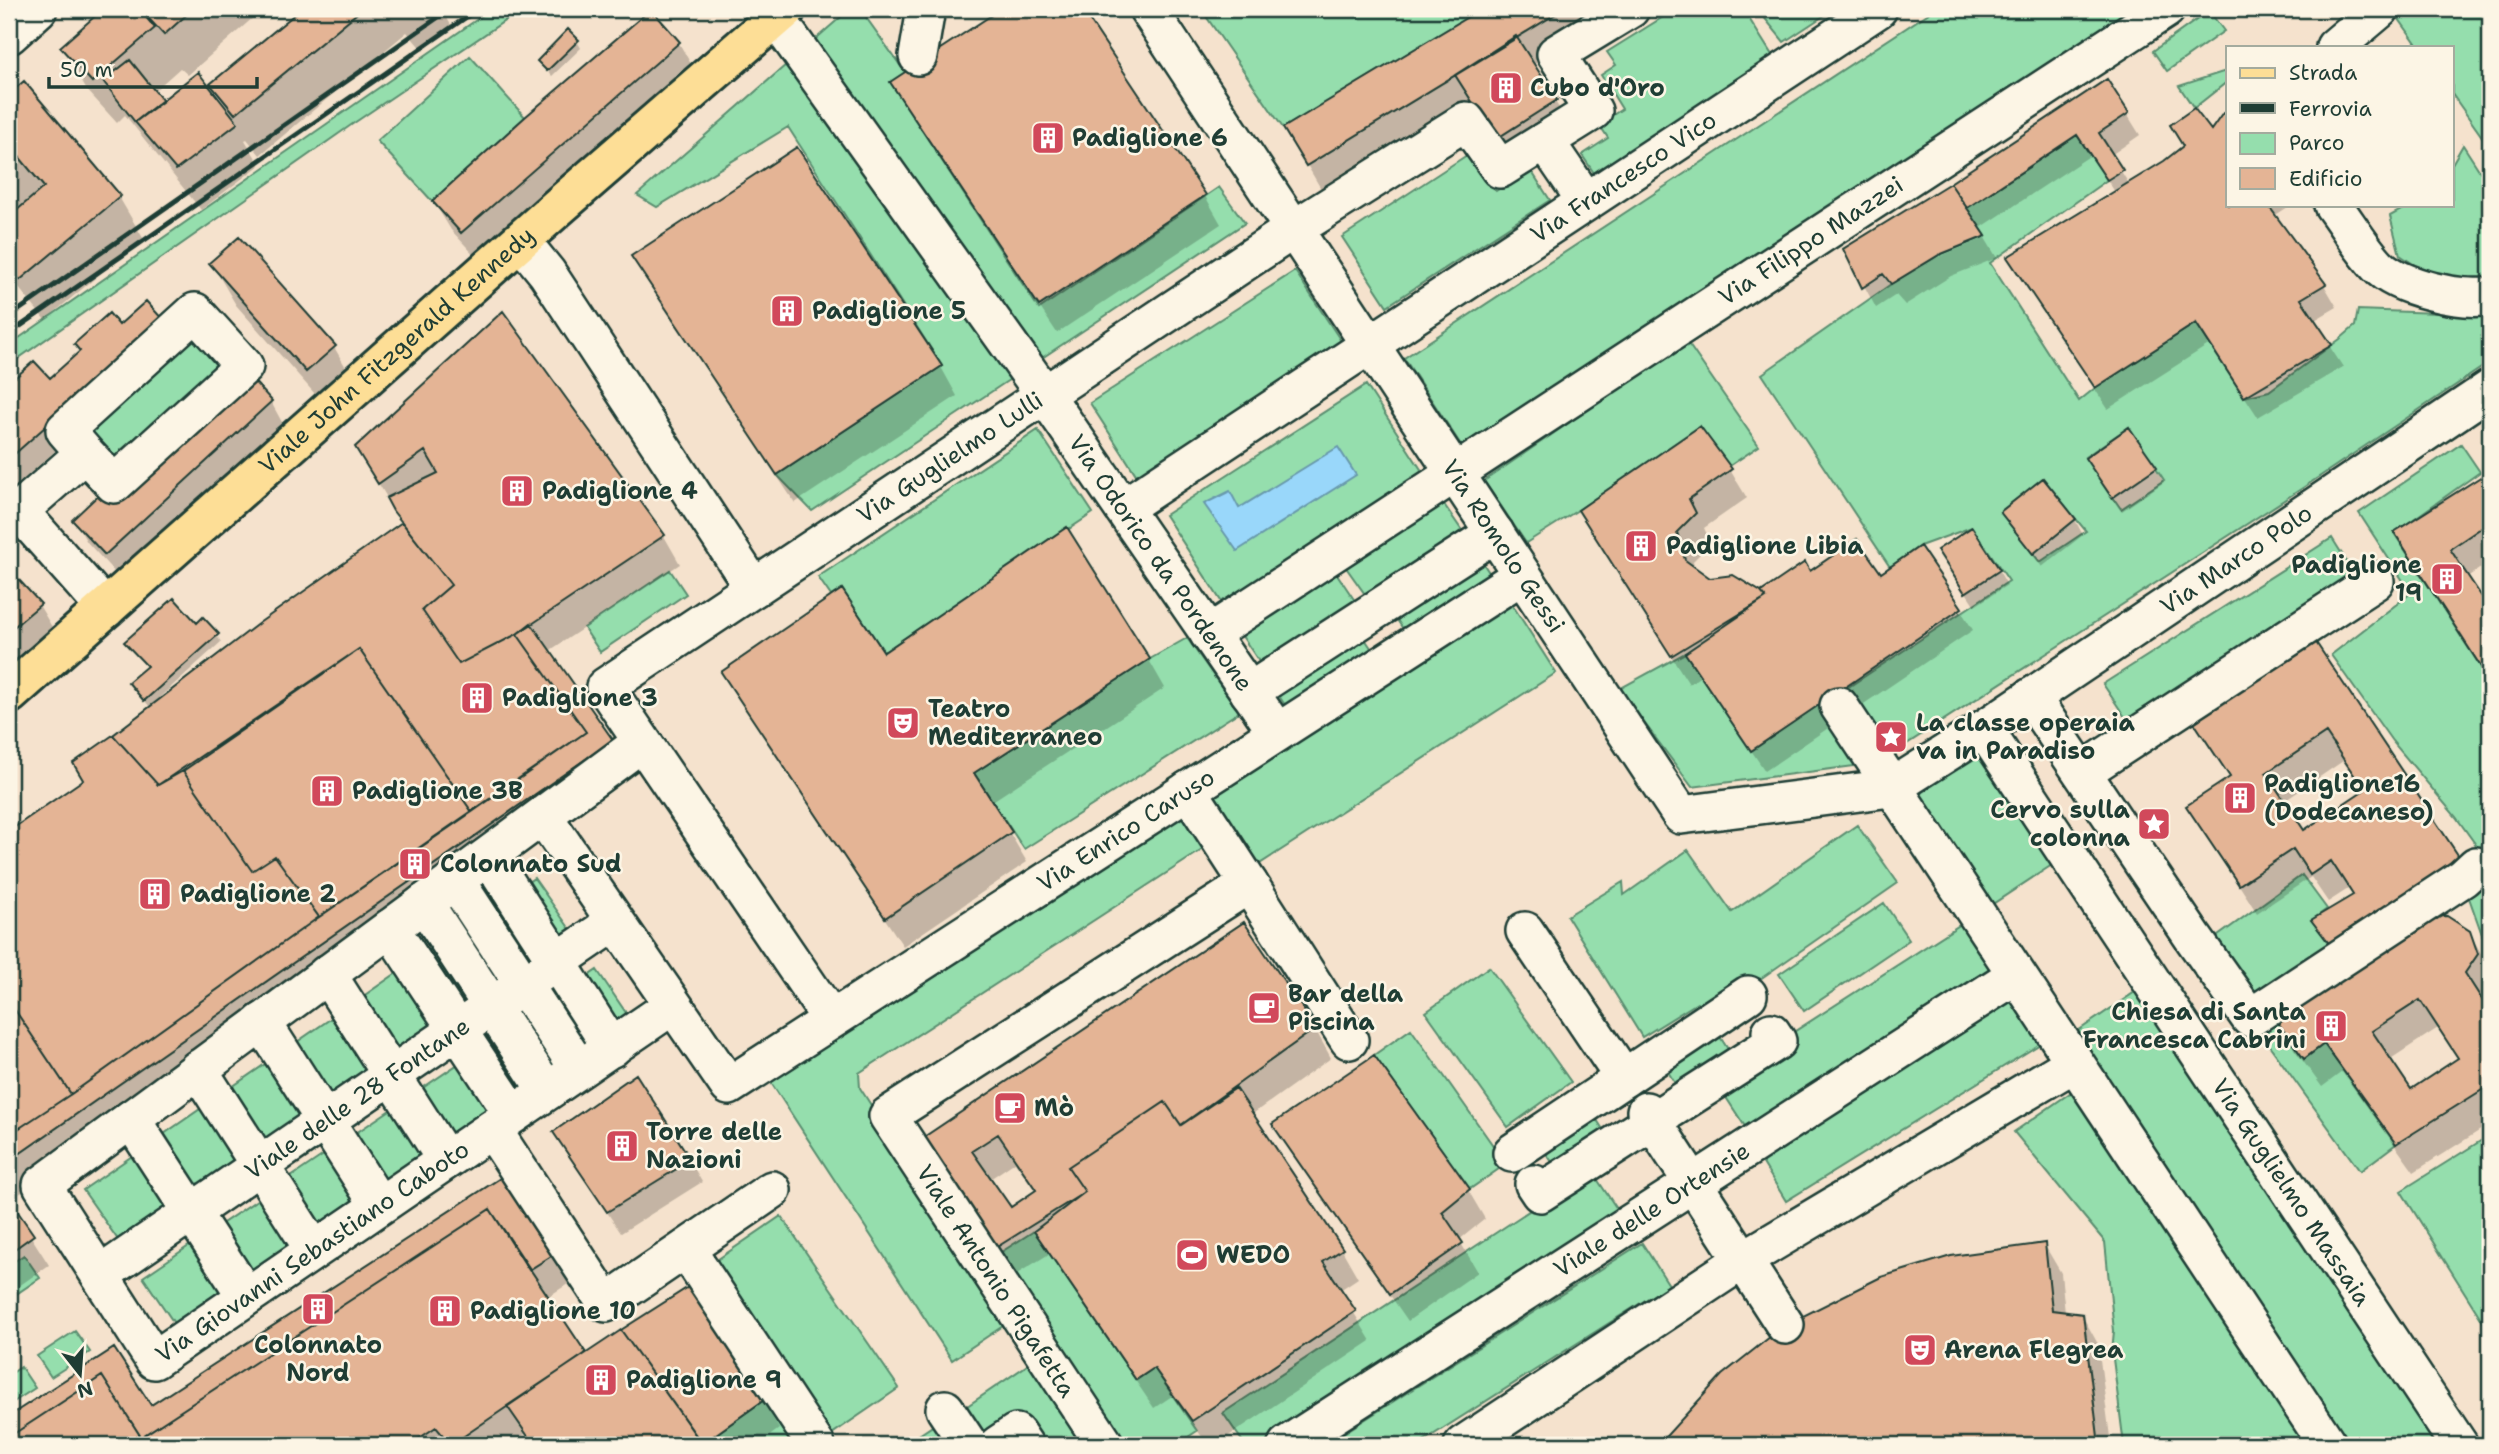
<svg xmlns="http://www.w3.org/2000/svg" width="2499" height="1454" viewBox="0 0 2499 1454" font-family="'Shantell Sans',sans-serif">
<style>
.green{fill:#95dead;stroke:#5a8e70;stroke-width:2;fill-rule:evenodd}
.water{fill:#99d7fa;stroke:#6899ab;stroke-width:2}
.shadow{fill:#0003;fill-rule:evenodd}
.building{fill:#e4b495;stroke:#1f3d34;stroke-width:2;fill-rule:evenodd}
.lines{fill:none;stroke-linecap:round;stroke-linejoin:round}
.minor-casing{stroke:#1f3d34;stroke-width:42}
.major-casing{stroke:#1f3d34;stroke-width:44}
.minor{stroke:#fcf5e5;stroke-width:37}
.major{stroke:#fdde96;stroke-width:38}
.rail{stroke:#1f3d34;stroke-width:5}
.labels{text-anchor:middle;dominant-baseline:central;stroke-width:5;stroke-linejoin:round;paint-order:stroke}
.poi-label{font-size:24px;font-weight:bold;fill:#1f3d34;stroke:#fcf5e5;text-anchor:start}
.street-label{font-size:24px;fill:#1f3d34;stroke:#fcf5e5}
</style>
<rect width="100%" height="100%" fill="#f5e2cd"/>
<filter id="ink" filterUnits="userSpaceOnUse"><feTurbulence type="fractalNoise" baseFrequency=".0143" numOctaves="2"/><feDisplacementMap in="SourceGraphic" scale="14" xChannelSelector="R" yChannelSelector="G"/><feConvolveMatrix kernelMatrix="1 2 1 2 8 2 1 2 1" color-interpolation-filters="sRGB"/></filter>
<g filter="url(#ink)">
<path class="green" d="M492,9H522L354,123L9,365V345Z
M850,9H860L907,75L891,83L1039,309L1219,187L1245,223L812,511L777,475L942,366L788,127L657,207L637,195Z
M1201,9H1481L1283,128Z
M1676,9H1743L1777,63L1596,176L1582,155L1608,138L1599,124L1622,109L1601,75L1616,65L1607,52Z
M1761,9H1834L1784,42L1763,16Z
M1935,9H2131L1463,448L1404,358Z
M2395,9H2484L2490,18V148L2452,94V47H2419L2394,12Z
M2209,11L2224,31L2167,71L2153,51Z
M470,56L525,117L432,201L377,141Z
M2226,71L2228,81L2194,108L2179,86Z
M2077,135L2107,180L1990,263L2079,401L2095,388L2196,323L2244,397L2269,391L2340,339L2355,326L2358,310L2490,315V362L2301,489L1885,758L1841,692L2009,581L1972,527L1920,546L1890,567L1762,374L1891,284L1939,255L1986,236L1967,208ZM2129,427L2164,480L2121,509L2085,457ZM2043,479L2086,531L2040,562L2000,512Z
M2463,145L2490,187V282L2449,288L2400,255L2390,216L2410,205H2452V164Z
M1470,153L1496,191L1530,169L1550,200L1387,306L1342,237Z
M1295,271L1345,347L1139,479L1090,403Z
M197,331L224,363L108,461L81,429Z
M1687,342L1759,446L1728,467L1700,426L1578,510L1526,543L1484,481Z
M1366,385L1424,474L1223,604L1165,515Z
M1038,430L1093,513L884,652L842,589L831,596L818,577Z
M2461,444L2480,472L2394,533L2484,672L2490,669V957L2468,895L2481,852L2456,817L2392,741L2331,655L2411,593L2359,513Z
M1441,500L1467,538L1372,604L1345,566Z
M2332,538L2355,575L2127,720L2103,684Z
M1475,551L1492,577L1405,632L1388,606Z
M670,570L686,594L600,652L584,628Z
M1335,571L1361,610L1266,672L1240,633Z
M1503,590L1556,673L1258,865L1204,782Z
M1359,630L1375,654L1289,711L1273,687Z
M1187,638L1239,712L1024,849L974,773L1150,659Z
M1685,653L1751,750L1820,704L1862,765L1692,787L1619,689Z
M1981,745L2058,861L1985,909L1908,793Z
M1180,810L1205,848L859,1073L860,1088L887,1130L1012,1320L952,1360L768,1078Z
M1857,825L1898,883L1707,1016L1697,1003L1642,1037L1567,916L1623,882L1624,895L1688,850L1732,912Z
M2302,875L2327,909L2312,920L2331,946L2251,1004L2207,944Z
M534,878L572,932L121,1244L83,1190Z
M1884,903L1909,940L1804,1011L1779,974Z
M1972,917L2002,964L1746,1128L1716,1082Z
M1489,967L1571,1082L1508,1127L1426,1012Z
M597,970L635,1026L180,1332L143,1277Z
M2014,991L2045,1041L1786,1201L1756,1152Z
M2135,992L2441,1445H2339L2066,1039Z
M2276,1020L2304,1059L2324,1044L2396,1144L2360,1171L2259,1031Z
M1411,1029L1506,1164L1470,1189L1374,1055Z
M1715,1029L1738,1065L1684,1098L1662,1062Z
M2073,1091L2312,1445H2124L2112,1351L2114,1331L2105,1242L2014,1132Z
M1590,1109L1611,1142L1561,1175L1539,1143Z
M2490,1135V1322L2485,1325L2401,1191Z
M1591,1170L1619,1212L1264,1445H1245L1223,1413Z
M781,1216L899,1388L826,1438L708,1266Z
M1034,1231L1136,1380L1154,1368L1197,1431L1176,1445H1115L992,1258Z
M1642,1243L1669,1285L1417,1445H1325Z
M24,1255L40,1278L9,1299V1265Z
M75,1331L90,1352L51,1377L37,1356Z
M1032,1362L1091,1445H980L957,1413Z
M21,1367L35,1388L9,1405V1375Z
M764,1400L797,1445H703L702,1444Z
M943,1419L960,1445H904Z"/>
<path class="water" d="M1338,447L1356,475L1237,551L1204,504L1230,491L1239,508Z"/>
<path class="shadow" d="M106,9H263L188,75L180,68L153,92L162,103L223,108L225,106L213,85L303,9H442L452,27L423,51L407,32L260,155L247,139L245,140L260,165L201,210L125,115L117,123L86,89L62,47Z
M1004,9H1080L1205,196L1221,224L1057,333L909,111L893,83Z
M1485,9H1629L1533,65L1568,123L1510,160L1473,102L1324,194L1286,129Z
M577,41L581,48L552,76L539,61Z
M679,43L695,71L479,260L451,230L434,202Z
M2107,82L2140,135L2111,155L2129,184L2228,205H2291L2274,216L2324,285L2337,307L2313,321L2343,367L2258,417L2210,344L2108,409L2022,279L2115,192L2091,155L1979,229L1930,257L1931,260L1985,238L1997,258L1951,276L1905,305L1896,295L1876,308L1845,250L1951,185Z
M24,84L119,197L143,238L45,320L9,276V97Z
M796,149L941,367L957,396L795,503L650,285L634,257Z
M212,264L334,347L358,388L331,412L236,305Z
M503,314L664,536L680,564L549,651L611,741L628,770L9,1201V833L85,780L150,707L130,683L148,668L130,648L196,626L217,636L221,642L160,697L161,699L403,524L374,476Z
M119,327L175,344L9,492V386L34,363L50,381L81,353L76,344Z
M271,402L283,424L118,576L87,542L74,520Z
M2129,429L2164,482L2122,511L2095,472Z
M1730,470L1747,498L1704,528L1711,543L1693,561L1695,569L1709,580L1763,595L1810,573L1881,575L1960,609L1973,630L1765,771L1701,676L1689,684L1597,540Z
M2490,473V562L2467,577L2490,612V681L2396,533Z
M2043,481L2075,520L2083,535L2042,567L2011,527L2002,513Z
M1948,565L1999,571L2007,585L1975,606Z
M9,571L39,605L52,627L9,664Z
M2313,640L2460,862L2477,890L2434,918L2469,932L2486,962L2490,975V988L2482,1002L2490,1015V1124L2414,1172L2342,1072L2322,1087L2294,1049L2278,1020L2330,949L2314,920L2354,897L2348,889L2328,902L2311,877L2257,913L2189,807L2231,779L2210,747ZM2343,761L2364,792L2303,833L2283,802ZM2438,1028L2459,1060L2410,1092L2389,1060Z
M884,654L1149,660L1165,688L991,802L1027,862L903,946L740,701L723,673Z
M1243,924L1315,1029L1331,1058L1251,1115L1342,1250L1358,1278L1340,1290L1371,1341L1215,1445H1208L1172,1396L1154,1408L1049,1254L1007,1280L934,1172ZM1015,1162L1036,1192L1011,1210L990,1179Z
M1274,1125L1468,1190L1485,1219L1459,1240L1478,1272L1408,1321L1291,1153Z
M568,1154L690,1161L702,1182L621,1233Z
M504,1178L571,1282L546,1298L585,1356L763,1400L779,1429L757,1445H533L525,1434L509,1445H9V1419L113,1351L151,1408Z
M9,1202L49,1265L9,1293Z
M2044,1244L2061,1273L2065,1313L2082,1315L2098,1344L2111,1445H1660L1671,1431Z"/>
<path class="building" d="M103,9H139L155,28L92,82L60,47Z
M140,9H193L164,35Z
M301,9H362L235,114L210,84Z
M651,9L680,42L461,233L432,201L525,117Z
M1001,9H1082L1206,195L1039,306L890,82Z
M1481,9H1564L1306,166L1283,128Z
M568,29L579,40L547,71L537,61Z
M1516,36L1557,100L1496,139L1455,75Z
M130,60L163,101L135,122L103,81Z
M198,72L238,123L176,170L135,122Z
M2107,79L2129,113L2099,133L2123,170L2107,180L2077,135L1967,208L1950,183Z
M24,81L121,196L20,280L9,266V217L44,187L16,153L9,159V94Z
M2194,108L2211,130L2223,113L2228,111V205H2268L2326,284L2301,299L2332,345L2244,397L2196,323L2095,388L2007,257L2164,161L2183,146L2170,125Z
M797,147L942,366L777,475L631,256Z
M1950,183L1986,236L1939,255L1891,284L1883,274L1862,288L1843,249Z
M239,237L336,346L306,372L209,263Z
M146,301L164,321L9,459V383L34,361L50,378L80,351L74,344L109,313L119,325Z
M503,311L665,535L517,634L459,664L422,610L451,585L393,511L386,498L438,473L425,451L378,484L355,447Z
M250,377L272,401L105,555L72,520L110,484Z
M1700,426L1732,469L1689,499L1696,513L1677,532L1685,560L1710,578L1733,575L1761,592L1766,598L1671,656L1578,510Z
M2129,427L2157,467L2112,498L2085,458Z
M2490,471V522L2450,549L2490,609V669L2485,673L2394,532Z
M2043,478L2076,519L2033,554L2000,512Z
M402,522L451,585L422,610L459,664L517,634L586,732L472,812L359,649L158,785L113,735L259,623Z
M1067,527L1150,659L974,773L1012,832L885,918L721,672L842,589L884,652Z
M1972,527L2000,570L1965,593L1937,550Z
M1857,539L1881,573L1920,546L1962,608L1751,751L1685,653L1766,598L1761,592L1805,562L1810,571Z
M9,569L41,604L9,631Z
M174,598L197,623L203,617L219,634L144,701L128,682L147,666L124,642Z
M531,623L613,740L9,1161V1135L71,1094L319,917L586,732L517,634Z
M2313,638L2462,861L2331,946L2311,920L2353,895L2331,861L2310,875L2293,849L2239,885L2186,806L2230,777L2191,718ZM2326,733L2364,790L2304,830L2266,773Z
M359,649L472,812L319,917L275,856L252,871L183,771Z
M113,735L158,785L183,771L252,871L275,856L319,917L71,1094L9,1001V831L83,780L73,763Z
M2447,916L2470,931L2478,954L2465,973L2490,1012V1085L2396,1144L2324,1044L2304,1059L2276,1020L2420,917ZM2420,1000L2458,1058L2411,1089L2372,1031Z
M1244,922L1316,1028L1181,1125L1165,1102L1068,1167L1085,1192L989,1252L915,1143ZM998,1134L1036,1190L1011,1207L972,1151Z
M9,1001L71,1094L9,1135Z
M1374,1055L1470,1189L1442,1212L1463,1243L1390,1294L1272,1124Z
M636,1074L691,1160L607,1212L553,1132Z
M1236,1088L1343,1249L1323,1262L1356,1311L1192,1421L1154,1368L1136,1380L1034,1231L1085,1192L1068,1167L1165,1102L1181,1125Z
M505,1175L556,1253L529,1270L490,1209L141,1437L102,1376L9,1437V1416L114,1348L151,1405Z
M9,1199L34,1235L9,1253Z
M490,1209L586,1353L451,1445L436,1427L409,1445H146L141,1437Z
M2045,1243L2052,1310L2083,1314L2099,1445H1658L1722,1375L1785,1325L1881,1277L1951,1256Z
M690,1286L764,1400L702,1444L621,1330Z
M621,1330L703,1445H534L507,1406Z
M102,1376L141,1437L128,1445H9V1437Z
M141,1437L146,1445H128Z"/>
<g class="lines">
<defs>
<g id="minor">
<path id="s1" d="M1148,9L1681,815L1891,788L1984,729L2490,389"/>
<path id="s2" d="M776,18L1045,395L1277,732"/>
<path d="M9,35L38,9"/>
<path d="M2335,47L2380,9"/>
<path d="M918,56L926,9"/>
<path d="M1545,141L1586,201"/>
<path d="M2333,205C2348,225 2361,248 2378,266C2398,287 2463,302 2490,296"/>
<path d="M521,241L547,273L754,588"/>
<path d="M85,453L65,430L195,312L244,366L114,484L85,453L19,511L106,609"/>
<path id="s3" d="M1123,508L1878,9"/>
<path id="s4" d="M1209,634L2166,9"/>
<path d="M1249,692L1495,533"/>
<path d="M2031,697L2194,939L2250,1018L2463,878L2476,866"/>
<path d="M1839,706L2328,1445"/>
<path id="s5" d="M1984,729L2459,1445"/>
<path id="s6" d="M641,743L42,1185L154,1360L672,1006"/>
<path d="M2082,772L2375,581"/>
<path id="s7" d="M543,816L729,1086L1522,575"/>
<path d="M489,856L612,1048"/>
<path d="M455,880L579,1069"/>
<path d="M1249,884L1349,1040"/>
<path d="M424,903L547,1091"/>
<path d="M390,928L513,1114"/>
<path d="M1525,931L1624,1078"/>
<path d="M327,974L446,1160"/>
<path id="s8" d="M831,1019L605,687L1294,229L1466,121L1500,169L1593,111L1556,54L1630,9"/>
<path d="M262,1022L379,1205"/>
<path d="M198,1069L314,1250"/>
<path d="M1646,1111L1743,1260L2074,1063"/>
<path d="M131,1119L246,1296"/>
<path d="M492,1129L606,1303L772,1190"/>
<path d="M1512,1153L1748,995"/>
<path d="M1534,1184L1540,1193L1777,1041L1771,1032"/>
<path d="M686,1249L816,1445"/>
<path id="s9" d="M100,1275L615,922"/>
<path d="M945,1409L969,1445"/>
<path d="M998,1445L1016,1433L1024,1445"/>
<path d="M1105,1445L888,1116L1249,884L1188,790"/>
<path id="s10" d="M1287,1445L2016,975"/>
<path d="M1463,1445L1743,1260L1785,1325"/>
</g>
<g id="major">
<path id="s11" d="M9,694L557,208L786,9"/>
</g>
</defs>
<use href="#minor" class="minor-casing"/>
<use href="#major" class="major-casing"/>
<use href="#minor" class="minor"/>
<use href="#major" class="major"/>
<path class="rail" d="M9,317L450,9
M9,334L478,9"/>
</g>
</g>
<defs>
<symbol id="building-square" viewBox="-11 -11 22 22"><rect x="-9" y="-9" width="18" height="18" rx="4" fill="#d1495b" stroke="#fcf5e5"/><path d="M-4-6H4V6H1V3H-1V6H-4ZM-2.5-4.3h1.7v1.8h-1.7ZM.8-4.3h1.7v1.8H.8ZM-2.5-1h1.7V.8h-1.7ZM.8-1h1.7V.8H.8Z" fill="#fff"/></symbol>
<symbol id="theatre-square" viewBox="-11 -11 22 22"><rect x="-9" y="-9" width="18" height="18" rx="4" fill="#d1495b" stroke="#fcf5e5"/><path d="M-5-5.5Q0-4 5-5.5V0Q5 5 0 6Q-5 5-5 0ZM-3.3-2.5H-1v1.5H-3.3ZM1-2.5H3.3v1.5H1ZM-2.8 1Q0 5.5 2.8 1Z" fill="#fff"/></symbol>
<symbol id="sight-square" viewBox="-11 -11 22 22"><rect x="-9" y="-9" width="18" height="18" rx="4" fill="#d1495b" stroke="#fcf5e5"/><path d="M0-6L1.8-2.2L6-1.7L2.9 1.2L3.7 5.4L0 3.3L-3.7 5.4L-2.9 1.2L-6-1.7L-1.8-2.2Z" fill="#fff"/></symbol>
<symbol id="cafe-square" viewBox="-11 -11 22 22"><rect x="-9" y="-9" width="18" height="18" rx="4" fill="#d1495b" stroke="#fcf5e5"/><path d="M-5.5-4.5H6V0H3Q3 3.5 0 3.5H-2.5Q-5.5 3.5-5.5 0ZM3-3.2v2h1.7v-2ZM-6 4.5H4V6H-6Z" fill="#fff"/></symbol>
<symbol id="stadium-square" viewBox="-11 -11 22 22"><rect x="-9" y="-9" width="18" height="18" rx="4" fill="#d1495b" stroke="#fcf5e5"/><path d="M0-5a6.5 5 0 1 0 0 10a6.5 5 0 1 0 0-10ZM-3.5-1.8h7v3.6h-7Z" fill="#fff"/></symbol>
</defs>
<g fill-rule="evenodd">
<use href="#building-square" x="1487" y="69" width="38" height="38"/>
<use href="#building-square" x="1029" y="119" width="38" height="38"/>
<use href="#building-square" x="768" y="292" width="38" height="38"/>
<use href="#building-square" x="498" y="472" width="38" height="38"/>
<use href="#building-square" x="1622" y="527" width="38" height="38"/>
<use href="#building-square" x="2428" y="560" width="38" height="38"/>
<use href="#building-square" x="458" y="679" width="38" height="38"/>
<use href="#theatre-square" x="884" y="704" width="38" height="38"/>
<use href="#sight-square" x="1872" y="718" width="38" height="38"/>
<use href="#building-square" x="308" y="772" width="38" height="38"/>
<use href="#building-square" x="2221" y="779" width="38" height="38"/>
<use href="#sight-square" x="2135" y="805" width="38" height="38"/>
<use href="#building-square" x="396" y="845" width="38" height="38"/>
<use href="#building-square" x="136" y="875" width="38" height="38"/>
<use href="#cafe-square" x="1245" y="989" width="38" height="38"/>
<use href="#building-square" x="2312" y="1007" width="38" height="38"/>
<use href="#cafe-square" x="991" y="1089" width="38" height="38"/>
<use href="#building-square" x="603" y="1127" width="38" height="38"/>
<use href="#stadium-square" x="1173" y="1236" width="38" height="38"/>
<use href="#building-square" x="299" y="1290" width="38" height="38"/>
<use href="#building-square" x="426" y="1292" width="38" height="38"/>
<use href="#theatre-square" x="1901" y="1331" width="38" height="38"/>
<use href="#building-square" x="582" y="1361" width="38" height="38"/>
</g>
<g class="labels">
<g class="poi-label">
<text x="1530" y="88">Cubo d'Oro</text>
<text x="1072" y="138">Padiglione 6</text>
<text x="812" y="311">Padiglione 5</text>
<text x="542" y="491">Padiglione 4</text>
<text x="1666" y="546">Padiglione Libia</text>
<text x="2422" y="565" text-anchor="end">Padiglione<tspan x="2422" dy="28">19</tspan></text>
<text x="502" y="698">Padiglione 3</text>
<text x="928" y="709">Teatro<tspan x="928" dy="28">Mediterraneo</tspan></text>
<text x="1916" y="723">La classe operaia<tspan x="1916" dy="28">va in Paradiso</tspan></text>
<text x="2264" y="784">Padiglione16<tspan x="2264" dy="28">(Dodecaneso)</tspan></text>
<text x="352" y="791">Padiglione 3B</text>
<text x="2130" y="810" text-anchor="end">Cervo sulla<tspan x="2130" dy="28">colonna</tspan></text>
<text x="440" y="864">Colonnato Sud</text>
<text x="180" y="894">Padiglione 2</text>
<text x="1288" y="994">Bar della<tspan x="1288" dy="28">Piscina</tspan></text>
<text x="2306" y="1012" text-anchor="end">Chiesa di Santa<tspan x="2306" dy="28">Francesca Cabrini</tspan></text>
<text x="1034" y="1108">Mò</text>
<text x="646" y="1132">Torre delle<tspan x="646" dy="28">Nazioni</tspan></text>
<text x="1216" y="1255">WEDO</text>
<text x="470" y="1311">Padiglione 10</text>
<text x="318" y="1345" text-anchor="middle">Colonnato<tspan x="318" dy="28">Nord</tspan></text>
<text x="1944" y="1350">Arena Flegrea</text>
<text x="626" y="1380">Padiglione 9</text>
</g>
<g class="street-label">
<text stroke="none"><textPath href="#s3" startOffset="600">Via Francesco Vico</textPath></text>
<text stroke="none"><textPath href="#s4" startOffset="719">Via Filippo Mazzei</textPath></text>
<text stroke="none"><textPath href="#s11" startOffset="518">Viale John Fitzgerald Kennedy</textPath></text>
<text stroke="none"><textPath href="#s8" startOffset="816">Via Guglielmo Lulli</textPath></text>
<text stroke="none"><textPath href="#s1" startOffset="644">Via Romolo Gessi</textPath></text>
<text stroke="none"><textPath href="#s1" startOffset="1592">Via Marco Polo</textPath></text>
<text stroke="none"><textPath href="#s2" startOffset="667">Via Odorico da Pordenone</textPath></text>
<text stroke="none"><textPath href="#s7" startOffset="800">Via Enrico Caruso</textPath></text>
<text stroke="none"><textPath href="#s9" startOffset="312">Viale delle 28 Fontane</textPath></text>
<text stroke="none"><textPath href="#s5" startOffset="556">Via Guglielmo Massaia</textPath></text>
<text stroke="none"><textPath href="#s10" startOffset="434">Viale delle Ortensie</textPath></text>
<text stroke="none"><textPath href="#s6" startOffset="1144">Via Giovanni Sebastiano Caboto</textPath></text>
<text transform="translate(996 1281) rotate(57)">Viale Antonio Pigafetta</text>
</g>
</g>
<rect width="2499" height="1454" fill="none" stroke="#fcf5e5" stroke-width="35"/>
<rect x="18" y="18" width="2464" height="1419" fill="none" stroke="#1f3d34" stroke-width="2.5" filter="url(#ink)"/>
<rect x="2226" y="46" width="228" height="161" fill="#fcf5e5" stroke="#a4ab9e" stroke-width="2"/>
<rect x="2240" y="68" width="35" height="10" fill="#fdde96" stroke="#a4ab9e" stroke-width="2"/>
<text x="2289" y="80" font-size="21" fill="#1f3d34">Strada</text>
<rect x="2240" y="103" width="35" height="10" fill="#1f3d34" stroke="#a4ab9e" stroke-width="2"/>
<text x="2289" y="116" font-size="21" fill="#1f3d34">Ferrovia</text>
<rect x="2240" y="133" width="35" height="21" fill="#95dead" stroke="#a4ab9e" stroke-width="2"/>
<text x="2289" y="150" font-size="21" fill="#1f3d34">Parco</text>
<rect x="2240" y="168" width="35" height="21" fill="#e4b495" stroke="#a4ab9e" stroke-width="2"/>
<text x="2289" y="186" font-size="21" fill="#1f3d34">Edificio</text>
<g transform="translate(80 1374) rotate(163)" stroke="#fcf5e5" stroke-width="5" paint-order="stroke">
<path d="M0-5L12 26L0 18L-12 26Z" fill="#1f3d34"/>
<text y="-10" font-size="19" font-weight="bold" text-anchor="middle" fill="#1f3d34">N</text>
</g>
<path d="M49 77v10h208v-10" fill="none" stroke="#1f3d34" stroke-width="3.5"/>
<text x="60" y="77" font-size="21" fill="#1f3d34" stroke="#fcf5e5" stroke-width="5" paint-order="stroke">50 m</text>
</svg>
